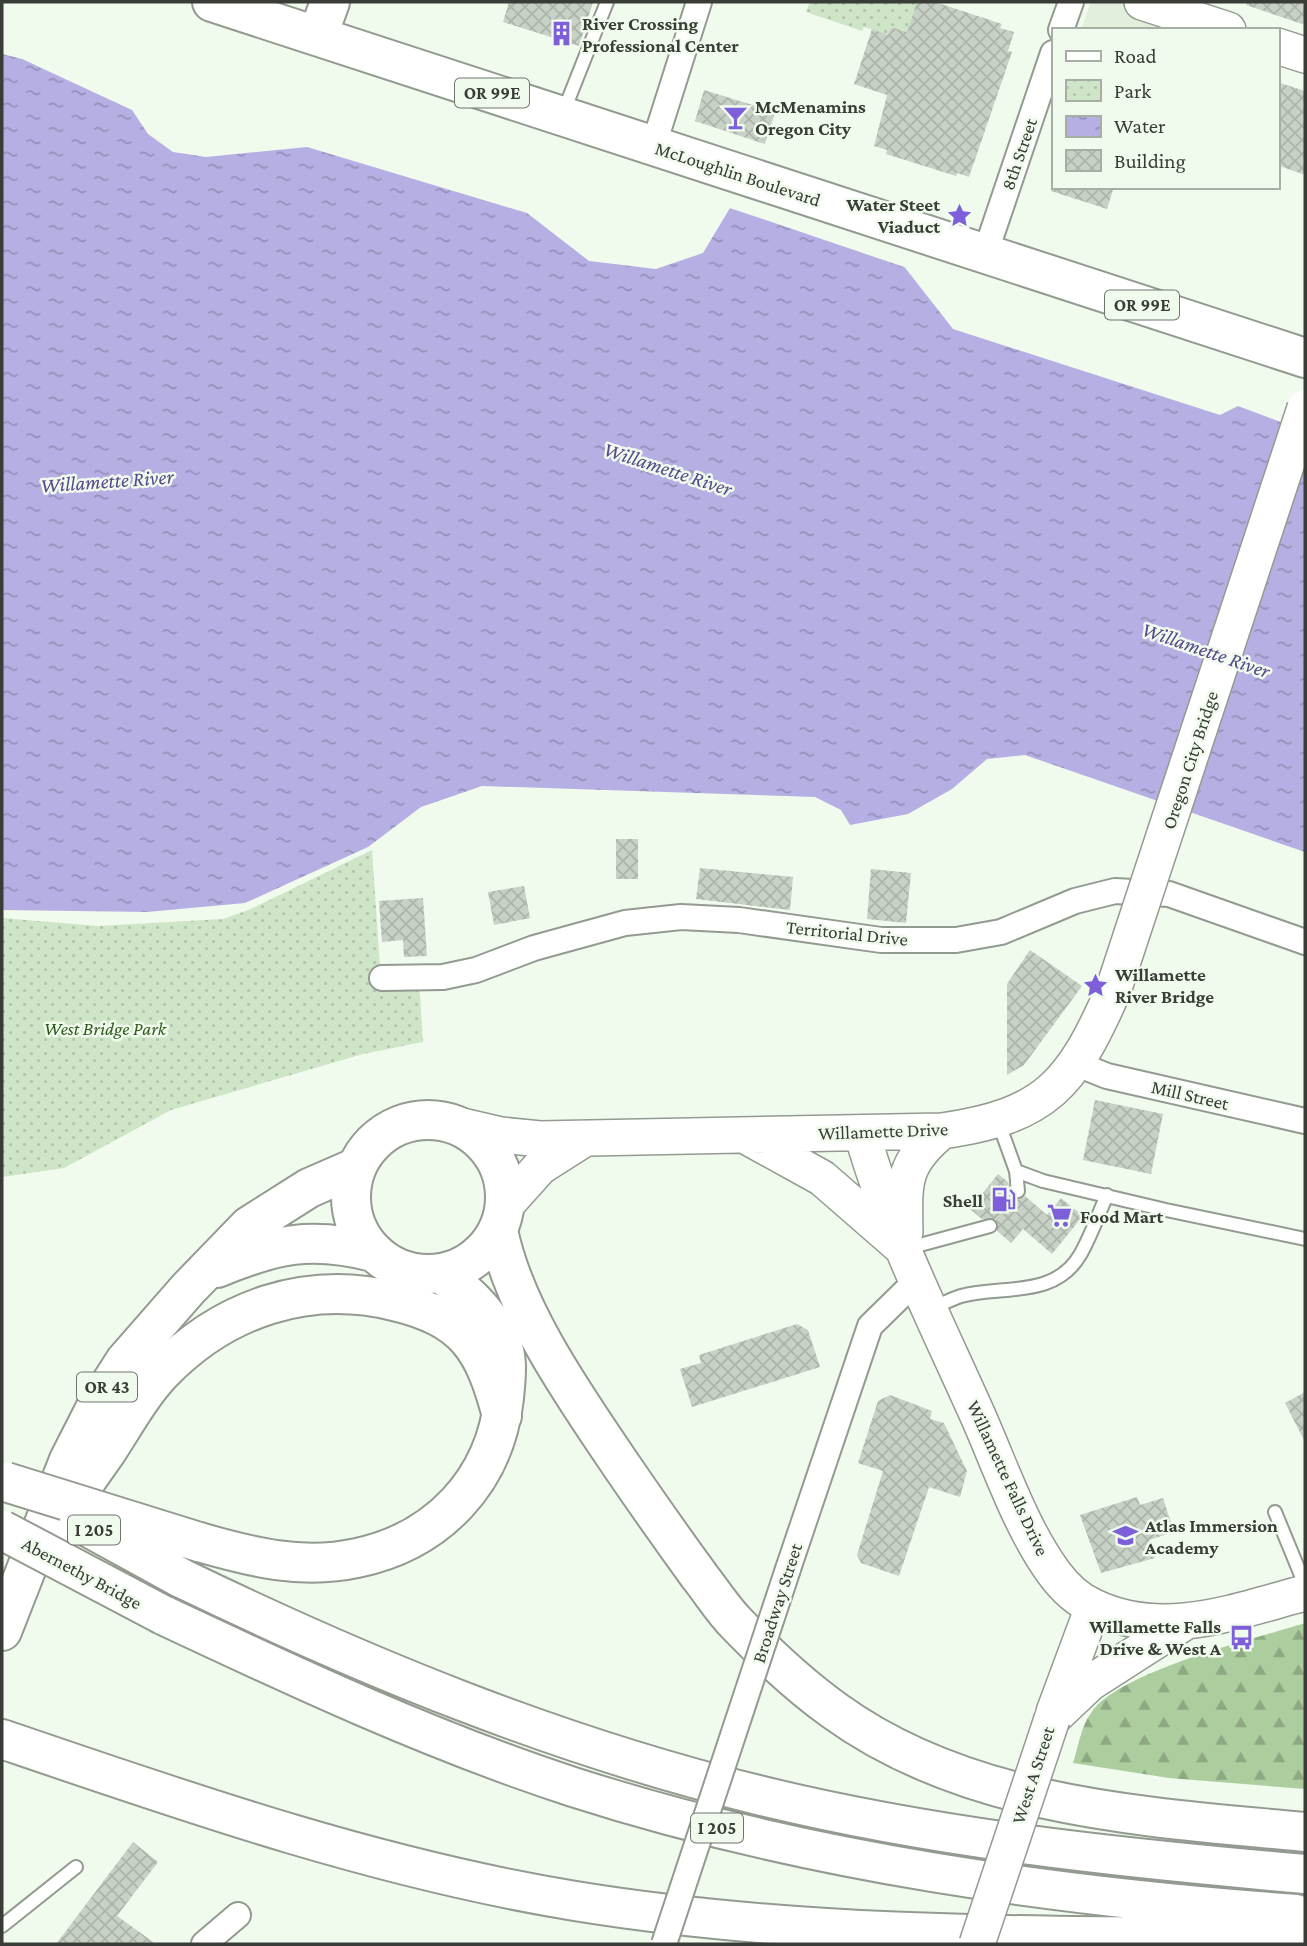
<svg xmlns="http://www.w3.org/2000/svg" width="1307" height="1946" viewBox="0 0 1307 1946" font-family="'Crimson Pro',serif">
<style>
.built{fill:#e1efdc}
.forest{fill:url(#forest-firs)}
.park{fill:url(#park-dots)}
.water{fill:url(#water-ripples)}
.pier{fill:#f0faed}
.building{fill:url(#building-cross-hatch)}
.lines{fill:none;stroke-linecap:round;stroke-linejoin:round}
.lane-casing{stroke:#939b90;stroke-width:16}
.street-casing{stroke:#939b90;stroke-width:28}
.secondary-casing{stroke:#939b90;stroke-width:38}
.primary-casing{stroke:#939b90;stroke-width:42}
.highway-casing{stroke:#939b90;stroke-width:42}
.lane{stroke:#fff;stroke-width:12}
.street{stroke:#fff;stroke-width:24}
.secondary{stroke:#fff;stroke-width:35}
.primary{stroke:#fff;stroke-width:38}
.highway{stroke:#fff;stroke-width:38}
.street-bridge-casing{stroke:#939b90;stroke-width:28;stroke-linecap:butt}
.secondary-bridge-casing{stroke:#939b90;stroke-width:38;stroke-linecap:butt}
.highway-bridge-casing{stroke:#939b90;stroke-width:42;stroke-linecap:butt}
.street-bridge{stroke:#fff;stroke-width:24}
.secondary-bridge{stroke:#fff;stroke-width:35}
.highway-bridge{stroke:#fff;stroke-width:38}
.labels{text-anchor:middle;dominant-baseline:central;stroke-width:5;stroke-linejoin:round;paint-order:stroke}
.shield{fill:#f0faed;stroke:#70756e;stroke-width:2}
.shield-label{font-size:18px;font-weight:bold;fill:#393c37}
.poi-label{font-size:19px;font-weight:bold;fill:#393c37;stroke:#f0faed;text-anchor:start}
.street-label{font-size:19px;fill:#393c37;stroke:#f0faed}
.park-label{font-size:19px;font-style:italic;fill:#305b1d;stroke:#f0faed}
.water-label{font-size:21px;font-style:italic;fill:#564989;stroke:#f0faed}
</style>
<defs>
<pattern id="forest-firs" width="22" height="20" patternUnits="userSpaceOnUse" patternTransform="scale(1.75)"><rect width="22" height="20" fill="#acce9f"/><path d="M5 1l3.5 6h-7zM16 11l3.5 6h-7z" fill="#8da882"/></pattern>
<pattern id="park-dots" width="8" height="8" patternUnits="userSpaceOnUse" patternTransform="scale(1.75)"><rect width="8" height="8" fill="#cfe5c8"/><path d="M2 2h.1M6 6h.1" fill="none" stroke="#b2c5ac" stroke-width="1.8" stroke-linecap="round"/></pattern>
<pattern id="water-ripples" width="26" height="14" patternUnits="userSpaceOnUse" patternTransform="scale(1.75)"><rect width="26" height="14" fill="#b6afe3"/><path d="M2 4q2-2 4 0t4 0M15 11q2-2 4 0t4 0" fill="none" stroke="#9590b9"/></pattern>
<pattern id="building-cross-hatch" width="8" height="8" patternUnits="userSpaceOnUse" patternTransform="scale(1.75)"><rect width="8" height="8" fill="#c8d1c5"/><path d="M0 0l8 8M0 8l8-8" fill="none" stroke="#adb4aa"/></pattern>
</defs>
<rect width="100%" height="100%" fill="#f0faed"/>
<path class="built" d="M1091,2H1179L1170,30H1081Z"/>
<path class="forest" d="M1305,1623V1789L1169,1778L1073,1763C1078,1748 1081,1726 1091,1713C1119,1671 1255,1639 1305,1623Z"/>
<path class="park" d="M810,2H917L907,32L891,27L888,35L864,27L862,31L806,12Z
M372,850L381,981H419L423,1042L363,1054L171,1110L64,1168L2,1177V918L98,926L223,919L251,909Z"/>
<path class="water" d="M2,54L22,59L132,110L148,134L173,152L206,157L307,147L527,213L589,261L656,269L703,253L730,208L899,260L953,329L1220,415L1238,406L1305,431V852L1025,755L987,759L952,789L908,814L850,825L841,810L815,797L482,786L421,807L368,847L245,903L147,912L2,910Z"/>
<path class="pier" d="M731,205L900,257L910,269L727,207Z"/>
<path class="building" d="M509,2H593L579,46L503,22Z
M917,2H935L1002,24L1000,28L1014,32L1008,51L1012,52L969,177L957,173L956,176L886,154L887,150L874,146L887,95L854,84L872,29L888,35L891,27L907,32Z
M1247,2H1305V25L1246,5Z
M1277,82L1305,91V175L1277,165Z
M704,90L775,112L765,144L695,121Z
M1051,187H1114L1107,209L1051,191Z
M616,839H638V879H616Z
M700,868L793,877L790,910L696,899Z
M871,869L911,873L906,923L867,919Z
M524,886L530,918L494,925L488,892Z
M423,898L427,956L404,957L403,940L382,942L379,901Z
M1030,950L1082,986L1024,1065L1007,1075V984Z
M1095,1100L1163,1114L1151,1174L1083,1160Z
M998,1174L1008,1182L1014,1199L1025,1196L1047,1215L1061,1198L1083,1216L1052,1254L1023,1229L1011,1243L997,1231L996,1219H982L970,1209Z
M797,1324L808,1330L820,1367L692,1407L680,1369L701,1363L699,1355Z
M1305,1392V1442L1285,1403Z
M890,1395L932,1411L930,1419L944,1423L967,1471L960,1497L929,1487L899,1576L861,1563L857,1555L883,1471L858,1463L878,1401Z
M1137,1497L1140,1505L1163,1498L1174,1532L1149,1540L1155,1558L1101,1573L1080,1515Z
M133,1842L158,1862L117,1916L156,1944H56Z"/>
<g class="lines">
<defs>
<path id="lane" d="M563,113L607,2
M998,1121L1016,1171L1018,1191
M1016,1171L1043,1181L1166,1210L1305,1239
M905,1249L990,1226
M931,1309C940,1305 951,1299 961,1296C1002,1285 1054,1299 1080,1255C1091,1236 1098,1215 1107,1195
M1275,1512L1305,1585
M2,1926L76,1867"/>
<path id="street" d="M1061,30L1071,2
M653,147L699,2
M985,254L1053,53
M382,978L443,977L476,970L534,948L625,923L681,917L739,920L881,940H956L1001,932L1075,901L1115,891L1169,894L1305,942
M1077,1064L1107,1076L1305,1121
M788,1569L870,1326L918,1279
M204,1944L238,1915"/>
<path id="secondary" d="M1142,2L1228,30
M1277,46L1305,55
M458,1125L501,1135L540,1139L942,1131C1047,1116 1072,1084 1113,991
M862,1133C889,1230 937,1324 978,1416C1001,1468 1021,1528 1054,1573C1065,1588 1078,1600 1094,1607C1164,1640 1236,1611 1305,1593
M746,1136L822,1178L899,1245
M505,1206L540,1167L584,1139
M905,1232C904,1182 902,1164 942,1131
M1054,1712L1093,1607
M1052,1719L1090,1683L1185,1622"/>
<path id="primary" d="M318,35L330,2
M351 1197a77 77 0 1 1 154 0a77 77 0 1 1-154 0Z
M217,1268C275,1244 311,1236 373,1252
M2,1631L69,1460L97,1405L125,1361L188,1289L249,1226L309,1188L355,1168"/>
<path id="highway" d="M212,2L1305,358
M498,1230C514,1311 575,1397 621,1465C647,1503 673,1540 700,1577C712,1592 723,1610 737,1624C767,1655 800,1686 835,1711C969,1808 1147,1817 1305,1832
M199,1542C251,1557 302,1570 357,1558C438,1541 495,1481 504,1398C506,1376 509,1357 499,1336C486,1309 464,1291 442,1274
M28,1565C54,1527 80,1489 107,1451C124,1425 141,1394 162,1372C224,1308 307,1280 394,1301C466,1318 484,1348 502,1416
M181,1578C367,1668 558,1746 758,1795C937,1839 1122,1858 1305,1874
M163,1615C297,1678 432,1741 573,1787C807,1862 1052,1896 1296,1914
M2,1739C189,1803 379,1869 575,1901C803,1938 1037,1936 1267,1937L1305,1924"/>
</defs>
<use href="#lane" class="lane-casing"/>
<use href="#street" class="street-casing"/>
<use href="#secondary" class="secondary-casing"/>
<use href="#primary" class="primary-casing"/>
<use href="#highway" class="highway-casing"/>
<use href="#lane" class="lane"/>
<use href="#street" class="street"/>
<use href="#secondary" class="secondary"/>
<use href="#primary" class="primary"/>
<use href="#highway" class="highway"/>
<defs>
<path id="street-bridge" d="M664,1944L788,1569"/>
<path id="secondary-bridge" d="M1113,991L1305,408
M977,1944L1052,1719"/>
<path id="highway-bridge" d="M6,1482L199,1542
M79,1522L181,1578
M2,1530L163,1615"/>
</defs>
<use href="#street-bridge" class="street-bridge-casing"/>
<use href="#secondary-bridge" class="secondary-bridge-casing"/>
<use href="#highway-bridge" class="highway-bridge-casing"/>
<use href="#street-bridge" class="street-bridge"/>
<use href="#secondary-bridge" class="secondary-bridge"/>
<use href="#highway-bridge" class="highway-bridge"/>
</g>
<defs>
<symbol id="building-bare" viewBox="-9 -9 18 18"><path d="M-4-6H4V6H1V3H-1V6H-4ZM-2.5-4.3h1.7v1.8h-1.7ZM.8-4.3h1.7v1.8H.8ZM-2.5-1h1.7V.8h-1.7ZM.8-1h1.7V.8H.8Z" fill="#7d5fd9" stroke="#f0faed" stroke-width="2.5" paint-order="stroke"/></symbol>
<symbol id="bar-bare" viewBox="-9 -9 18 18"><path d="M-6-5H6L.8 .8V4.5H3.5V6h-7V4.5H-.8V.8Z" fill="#7d5fd9" stroke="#f0faed" stroke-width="2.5" paint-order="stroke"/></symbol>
<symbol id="sight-bare" viewBox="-9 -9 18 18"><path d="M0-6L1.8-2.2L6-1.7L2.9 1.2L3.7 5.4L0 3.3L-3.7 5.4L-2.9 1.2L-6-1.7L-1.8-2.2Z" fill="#7d5fd9" stroke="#f0faed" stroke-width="2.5" paint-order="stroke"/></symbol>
<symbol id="fuel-bare" viewBox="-9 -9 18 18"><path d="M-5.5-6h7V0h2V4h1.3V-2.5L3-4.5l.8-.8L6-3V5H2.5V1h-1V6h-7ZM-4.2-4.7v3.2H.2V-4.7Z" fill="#7d5fd9" stroke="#f0faed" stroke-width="2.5" paint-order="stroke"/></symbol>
<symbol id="supermarket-bare" viewBox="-9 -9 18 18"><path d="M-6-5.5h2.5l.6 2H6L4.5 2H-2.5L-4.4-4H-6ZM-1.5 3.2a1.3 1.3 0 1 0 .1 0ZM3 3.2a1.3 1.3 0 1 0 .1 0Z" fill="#7d5fd9" stroke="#f0faed" stroke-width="2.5" paint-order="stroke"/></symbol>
<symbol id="school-bare" viewBox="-9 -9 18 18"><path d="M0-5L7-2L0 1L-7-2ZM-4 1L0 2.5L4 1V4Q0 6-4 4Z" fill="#7d5fd9" stroke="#f0faed" stroke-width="2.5" paint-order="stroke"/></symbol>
<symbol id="bus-bare" viewBox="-9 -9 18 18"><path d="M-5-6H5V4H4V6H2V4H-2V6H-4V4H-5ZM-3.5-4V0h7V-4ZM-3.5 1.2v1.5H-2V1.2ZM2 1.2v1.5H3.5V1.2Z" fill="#7d5fd9" stroke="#f0faed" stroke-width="2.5" paint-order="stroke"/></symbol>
</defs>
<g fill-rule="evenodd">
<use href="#building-bare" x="544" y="16" width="35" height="35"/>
<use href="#bar-bare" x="718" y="100" width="35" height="35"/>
<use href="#sight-bare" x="942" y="198" width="35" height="35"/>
<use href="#sight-bare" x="1078" y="968" width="35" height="35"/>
<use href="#fuel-bare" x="986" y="1182" width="35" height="35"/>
<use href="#supermarket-bare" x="1042" y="1198" width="35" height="35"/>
<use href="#school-bare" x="1108" y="1518" width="35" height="35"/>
<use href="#bus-bare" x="1224" y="1620" width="35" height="35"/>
</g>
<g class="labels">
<g class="shield">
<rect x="455" y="78.5" width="74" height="29" rx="5"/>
<rect x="1105" y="290.5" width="74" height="29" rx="5"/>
<rect x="77" y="1372.5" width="60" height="29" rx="5"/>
<rect x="68" y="1515.5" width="52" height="29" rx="5"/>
<rect x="691" y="1813.5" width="52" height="29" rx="5"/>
</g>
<g class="shield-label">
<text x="492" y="93">OR 99E</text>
<text x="1142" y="305">OR 99E</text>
<text x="107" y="1387">OR 43</text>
<text x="94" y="1530">I 205</text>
<text x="717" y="1828">I 205</text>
</g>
<g class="poi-label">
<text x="582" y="23">River Crossing<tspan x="582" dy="22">Professional Center</tspan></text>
<text x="755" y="106">McMenamins<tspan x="755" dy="22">Oregon City</tspan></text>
<text x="940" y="204" text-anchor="end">Water Steet<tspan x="940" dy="22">Viaduct</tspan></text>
<text x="1115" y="974">Willamette<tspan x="1115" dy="22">River Bridge</tspan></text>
<text x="983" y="1200" text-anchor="end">Shell</text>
<text x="1080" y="1216">Food Mart</text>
<text x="1145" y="1525">Atlas Immersion<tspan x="1145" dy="22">Academy</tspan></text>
<text x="1221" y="1626" text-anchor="end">Willamette Falls<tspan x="1221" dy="22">Drive &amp; West A</tspan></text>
</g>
<g class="street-label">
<text transform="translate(1019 154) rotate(-71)">8th Street</text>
<text transform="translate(738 174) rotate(18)">McLoughlin Boulevard</text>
<text transform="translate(1190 760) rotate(-72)">Oregon City Bridge</text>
<text transform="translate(847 933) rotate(6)">Territorial Drive</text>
<text transform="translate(1190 1095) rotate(13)">Mill Street</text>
<text transform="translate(883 1131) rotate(-2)">Willamette Drive</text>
<text transform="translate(1008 1478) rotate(65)">Willamette Falls Drive</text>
<text transform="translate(82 1573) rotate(28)">Abernethy Bridge</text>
<text transform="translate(777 1603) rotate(-72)">Broadway Street</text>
<text transform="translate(1033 1775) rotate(-72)">West A Street</text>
</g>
<g class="park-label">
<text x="105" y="1028">West Bridge Park</text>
</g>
<g class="water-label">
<text transform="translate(668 469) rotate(18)">Willamette River</text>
<text transform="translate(107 481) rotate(-4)">Willamette River</text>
<text transform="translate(1206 650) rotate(19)">Willamette River</text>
</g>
</g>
<rect width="1307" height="1946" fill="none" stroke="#393c37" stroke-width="7"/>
<rect x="1052" y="28" width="228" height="161" fill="#f0faed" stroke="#a7aea4" stroke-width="2"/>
<rect x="1066" y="51" width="35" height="10" fill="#ffffff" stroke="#a7aea4" stroke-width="2"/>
<text x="1114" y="63" font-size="21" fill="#393c37">Road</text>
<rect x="1066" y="80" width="35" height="21" fill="url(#park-dots)" stroke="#a7aea4" stroke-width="2"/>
<text x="1114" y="98" font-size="21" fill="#393c37">Park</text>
<rect x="1066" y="116" width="35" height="21" fill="url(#water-ripples)" stroke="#a7aea4" stroke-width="2"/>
<text x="1114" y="133" font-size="21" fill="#393c37">Water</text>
<rect x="1066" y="150" width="35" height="21" fill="url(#building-cross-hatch)" stroke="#a7aea4" stroke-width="2"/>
<text x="1114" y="168" font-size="21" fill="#393c37">Building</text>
</svg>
